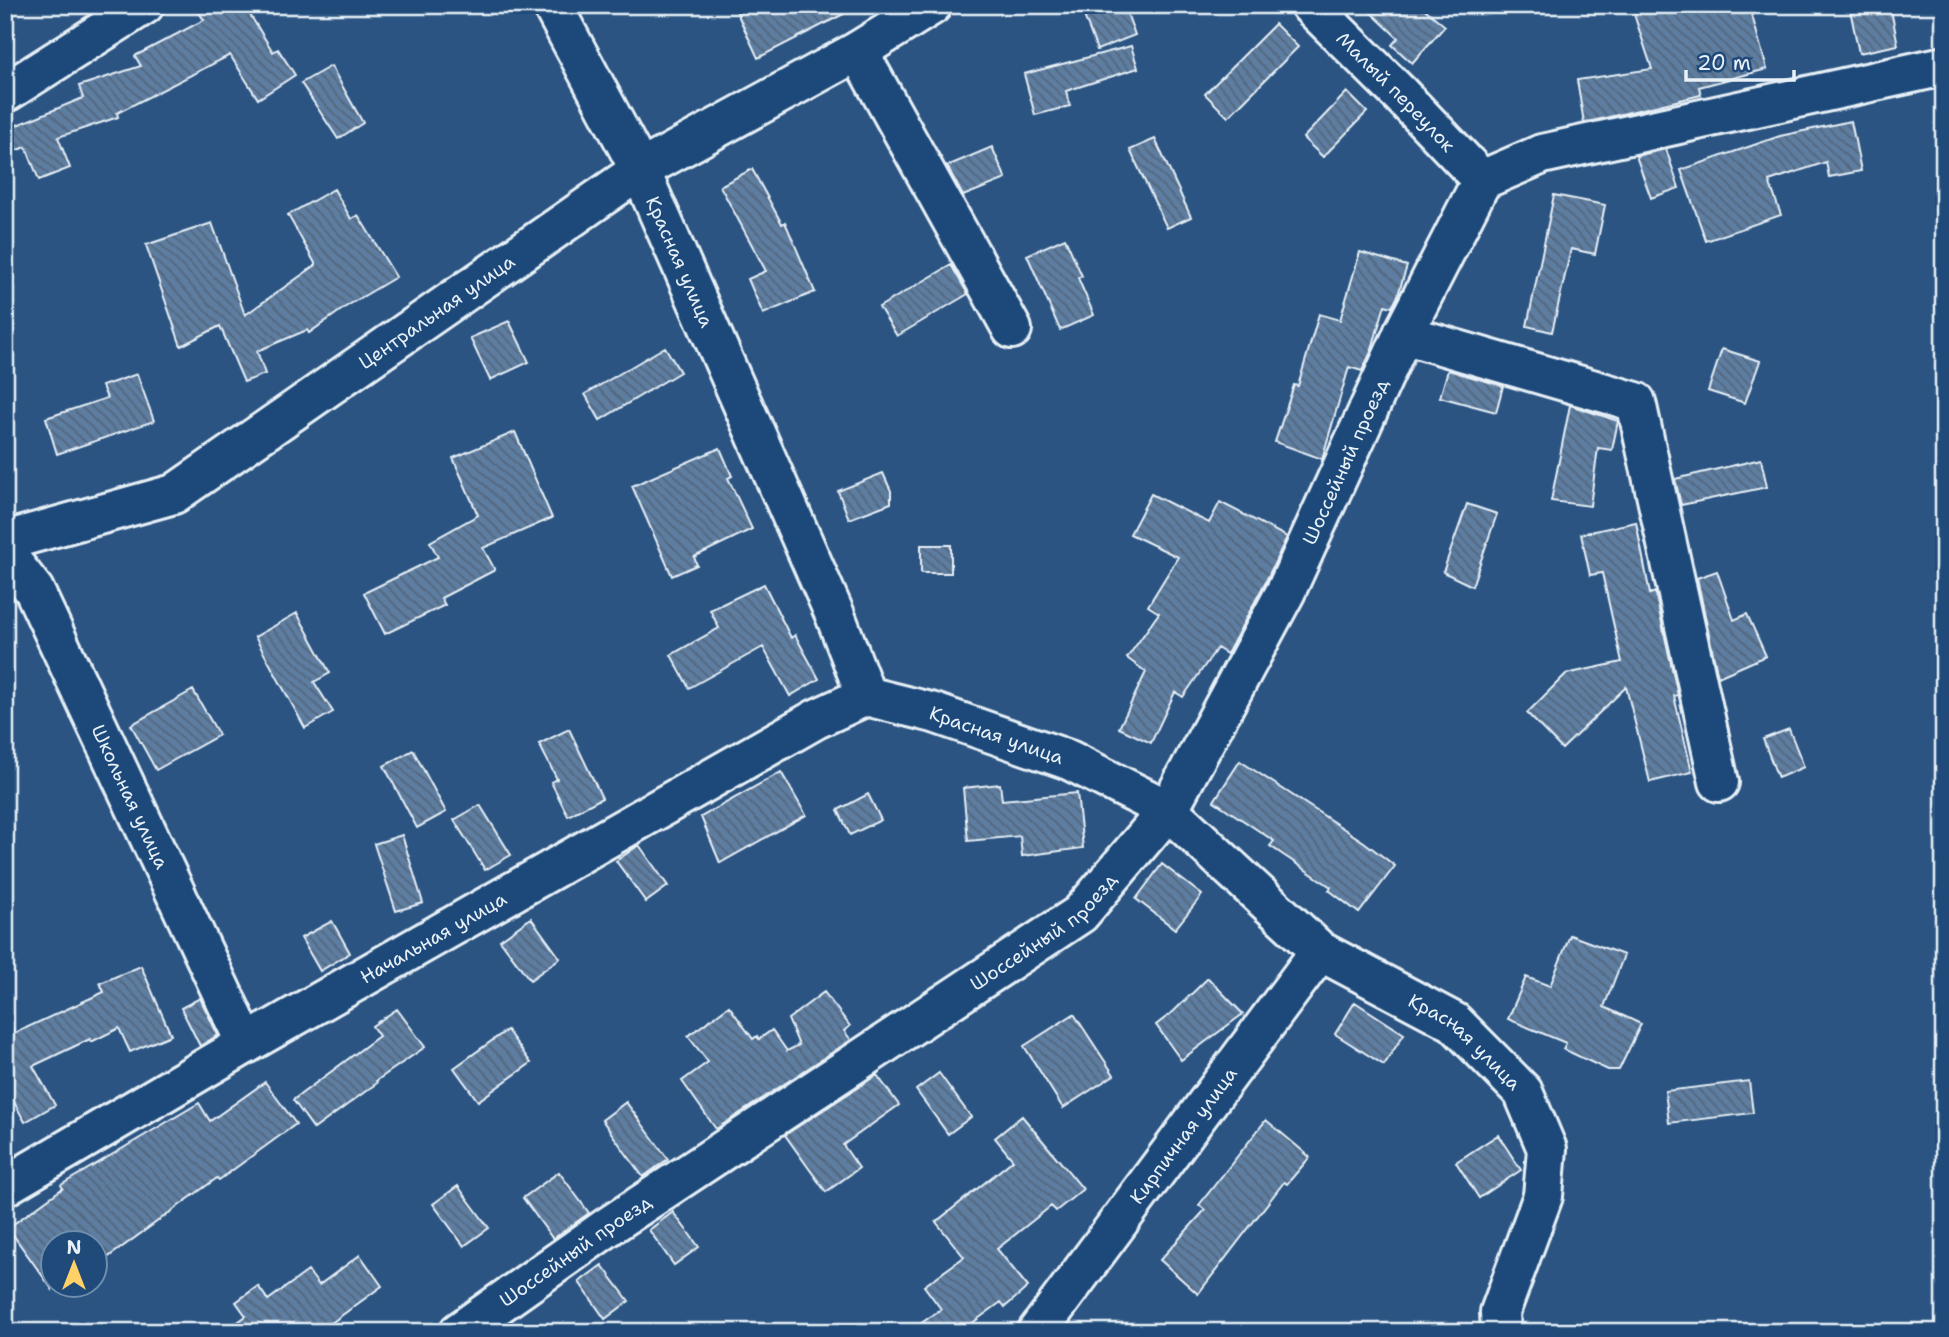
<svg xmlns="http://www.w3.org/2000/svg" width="1949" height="1337" viewBox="0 0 1949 1337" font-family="'Shantell Sans',sans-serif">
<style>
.building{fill:url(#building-back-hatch);stroke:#e8f1f8;stroke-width:2}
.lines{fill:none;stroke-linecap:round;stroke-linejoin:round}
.street-casing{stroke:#e8f1f8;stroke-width:44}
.street{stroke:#1f4a7a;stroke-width:38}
.labels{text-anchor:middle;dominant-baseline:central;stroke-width:6;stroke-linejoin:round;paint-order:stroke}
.street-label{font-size:19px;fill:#e8f1f8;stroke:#1f4a7a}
</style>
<defs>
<pattern id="building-back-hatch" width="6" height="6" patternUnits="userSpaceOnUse" patternTransform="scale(1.75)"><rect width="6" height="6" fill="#5d7da1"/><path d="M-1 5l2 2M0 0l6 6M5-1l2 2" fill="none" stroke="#53657a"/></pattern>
</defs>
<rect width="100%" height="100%" fill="#2b5482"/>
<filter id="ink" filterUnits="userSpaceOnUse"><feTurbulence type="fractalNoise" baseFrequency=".0143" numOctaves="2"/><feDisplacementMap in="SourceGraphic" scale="14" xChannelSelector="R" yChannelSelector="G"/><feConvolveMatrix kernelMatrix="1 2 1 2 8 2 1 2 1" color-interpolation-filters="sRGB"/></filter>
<g filter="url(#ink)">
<path class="building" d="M194,5H244L273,52L278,49L295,75L258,99L230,55L117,113L118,117L58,137L70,168L39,180L26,147L5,154V130L83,98L79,86L141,66L135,56L204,20Z
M754,5H861L758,58L737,13Z
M1080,5H1124L1135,35L1097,50Z
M1363,5H1420L1445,26L1412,63L1392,45L1398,38Z
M1631,5H1749L1767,69L1699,87L1701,95L1584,123L1577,80L1652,69Z
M1849,5H1890L1898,45L1859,53Z
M1275,24L1298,47L1228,117L1205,94Z
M1131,46L1138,68L1066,91L1070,106L1035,115L1024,74Z
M331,66L363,123L338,139L301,83Z
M1347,92L1367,112L1323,157L1303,138Z
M1851,121L1861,171L1829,177L1826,162L1769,181L1781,215L1706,241L1681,170L1780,136Z
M1155,139L1191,217L1167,228L1130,150Z
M992,147L1006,179L963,196L947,166Z
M1666,149L1679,188L1651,198L1636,156Z
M752,169L782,224L785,222L815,292L763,314L748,279L766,271L720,186Z
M334,189L351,219L358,215L396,277L347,306L309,333L307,330L257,351L265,374L244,382L220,326L181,346L146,245L212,223L245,315L316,265L288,215Z
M1554,195L1605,205L1595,254L1571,249L1552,332L1527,326Z
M1065,238L1082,276L1078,278L1094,315L1060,330L1027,255Z
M1360,252L1407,266L1397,298L1392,307L1385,305L1371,352L1362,371L1349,367L1322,459L1275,442L1294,385L1298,386L1319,314L1340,320Z
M951,265L968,294L897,336L879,307Z
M509,321L529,362L490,380L470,338Z
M665,347L680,372L600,420L585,394Z
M1722,349L1760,361L1745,403L1708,391Z
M1448,370L1503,386L1496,412L1440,397Z
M137,374L154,421L57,454L46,418L107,398L102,386Z
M1570,405L1618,421L1612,450L1598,448L1590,506L1551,501Z
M515,432L552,518L483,548L495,570L441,598L445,605L385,634L364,593L438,557L430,542L478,515L453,458Z
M720,448L732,476L728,478L752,529L694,557L697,565L672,576L632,486Z
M1761,459L1767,487L1681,505L1675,479Z
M883,473L891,491V503L849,519L838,491Z
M1151,494L1209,523L1220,502L1287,537L1266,581L1227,654L1217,648L1183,697L1175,692L1151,743L1119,728L1146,672L1127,658L1159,613L1148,606L1178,557L1130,534Z
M1467,504L1497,514L1472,586L1443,572Z
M1636,522L1650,594L1655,592L1678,695L1674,696L1692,772L1650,782L1626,687L1562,749L1527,713L1566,674L1622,662L1602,573L1590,575L1581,534Z
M921,545H951V573H921Z
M1717,571L1734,620L1747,614L1766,656L1718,677L1697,578Z
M764,584L791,638L795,635L819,679L790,696L763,647L689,688L671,655L719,628L710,610Z
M297,613L330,673L314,682L333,712L305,728L255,637Z
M193,690L219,735L156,770L131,725Z
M569,729L602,798L568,816L551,782L557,779L539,744Z
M1789,729L1804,767L1778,778L1763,739Z
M413,750L446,812L417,828L384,766Z
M1240,761L1364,842L1395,866L1359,913L1329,890L1331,887L1270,846L1274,841L1214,801Z
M781,772L806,815L720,863L701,817Z
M1000,784L1002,800L1077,793L1083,848L1022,856L1020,836L968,841L963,788Z
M868,794L881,820L850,835L838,810Z
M480,805L511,855L485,870L454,820Z
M402,835L423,903L396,911L374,844Z
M639,845L668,886L646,902L616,861Z
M1162,864L1202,895L1175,929L1136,899Z
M531,918L560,958L530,980L500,940Z
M332,921L350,953L320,971L301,938Z
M1570,935L1624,955L1604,1007L1641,1024L1619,1070H1608L1563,1049L1566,1043L1508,1019L1526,977L1550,986Z
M141,966L171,1035L130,1052L119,1028L91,1042L90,1039L33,1066L55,1105L25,1122L5,1086V1016L15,1033L104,992L100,983Z
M1208,978L1243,1014L1181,1060L1156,1025L1174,1011Z
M824,992L850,1026L844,1031L851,1040L716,1129L682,1081L708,1062L688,1036L729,1006L753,1039L757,1036L759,1039L772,1030L787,1051L799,1045L788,1019Z
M200,998L218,1035L200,1046L181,1008Z
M1355,1002L1404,1034L1384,1065L1335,1034Z
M397,1009L425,1047L376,1081L377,1083L314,1129L293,1100L379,1036L372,1026Z
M1074,1014L1114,1075L1063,1108L1024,1046Z
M507,1030L531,1063L478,1101L454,1068Z
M939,1073L971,1117L948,1134L916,1090Z
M877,1075L899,1105L843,1145L859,1168L826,1192L785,1135Z
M1749,1081L1753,1113L1669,1123L1665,1091Z
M265,1082L296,1124L219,1180L217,1178L107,1258L96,1242H52V1289L8,1228L63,1188L61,1185L199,1103L210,1121Z
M626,1102L668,1159L643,1177L602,1120Z
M1022,1116L1083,1189L1056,1211L1051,1206L997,1249L1028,1287L1005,1307L1001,1302L960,1332H909L941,1309L924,1286L964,1257L936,1222L1013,1160L995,1138Z
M1266,1120L1310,1157L1287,1184L1284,1182L1198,1294L1160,1260L1205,1210L1199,1205Z
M1498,1135L1521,1170L1479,1198L1456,1162Z
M559,1172L589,1213L553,1239L523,1198Z
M458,1186L489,1228L464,1246L433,1204Z
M673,1212L699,1247L674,1265L649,1230Z
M360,1255L382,1286L319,1332H224L246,1316L236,1302L258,1286L268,1300L308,1271L319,1285Z
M602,1265L629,1301L605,1319L579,1282Z"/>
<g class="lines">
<defs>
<g id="street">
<path id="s1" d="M552,5L640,170L835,615L866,696L934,713L1069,760L1168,810L1320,951L1454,1022L1523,1092L1547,1149L1543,1196L1500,1312L1501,1332"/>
<path id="s2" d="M1310,5L1400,94L1482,180"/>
<path d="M858,51L1012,329"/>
<path d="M5,93L144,5"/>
<path d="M1403,334L1636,402L1719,782"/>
<path id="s3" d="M5,541L174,494L640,170L858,51L932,5"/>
<path id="s4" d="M5,553L34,590L246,1044"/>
<path id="s5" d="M5,1186L246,1044L816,719L866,696"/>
<path id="s6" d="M459,1332L609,1226L1080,914L1168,810L1286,591L1403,334L1482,180L1542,154L1944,66"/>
<path id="s7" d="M1037,1332L1320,951"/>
</g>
</defs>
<use href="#street" class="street-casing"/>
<use href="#street" class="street"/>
</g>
</g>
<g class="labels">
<g class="street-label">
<text stroke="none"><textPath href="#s2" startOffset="122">Малый переулок</textPath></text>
<text stroke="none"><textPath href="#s1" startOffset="287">Красная улица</textPath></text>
<text stroke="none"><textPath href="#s3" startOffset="495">Центральная улица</textPath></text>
<text stroke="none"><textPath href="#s6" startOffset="1276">Шоссейный проезд</textPath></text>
<text stroke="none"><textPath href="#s1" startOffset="896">Красная улица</textPath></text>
<text stroke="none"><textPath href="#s4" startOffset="275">Школьная улица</textPath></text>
<text stroke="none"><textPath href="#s6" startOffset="709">Шоссейный проезд</textPath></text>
<text stroke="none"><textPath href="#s5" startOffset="495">Начальная улица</textPath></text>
<text stroke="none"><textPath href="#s1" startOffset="1463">Красная улица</textPath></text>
<text stroke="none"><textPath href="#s7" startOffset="245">Кирпичная улица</textPath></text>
<text stroke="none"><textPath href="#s6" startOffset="142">Шоссейный проезд</textPath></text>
</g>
</g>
<rect width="1949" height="1337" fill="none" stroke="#1f4a7a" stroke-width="28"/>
<rect x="14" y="14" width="1921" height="1309" fill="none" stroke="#e8f1f8" stroke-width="2.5" filter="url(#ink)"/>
<g transform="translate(74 1264)"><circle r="33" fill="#1f4a7a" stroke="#6f8dac" stroke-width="2"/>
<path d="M0-5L12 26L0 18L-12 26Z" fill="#ffd166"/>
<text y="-10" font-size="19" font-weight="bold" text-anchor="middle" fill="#e8f1f8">N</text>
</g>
<path d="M1686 70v10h108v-10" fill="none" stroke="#e8f1f8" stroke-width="3.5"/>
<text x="1697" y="70" font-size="21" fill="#e8f1f8" stroke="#1f4a7a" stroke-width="5" paint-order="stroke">20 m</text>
</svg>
